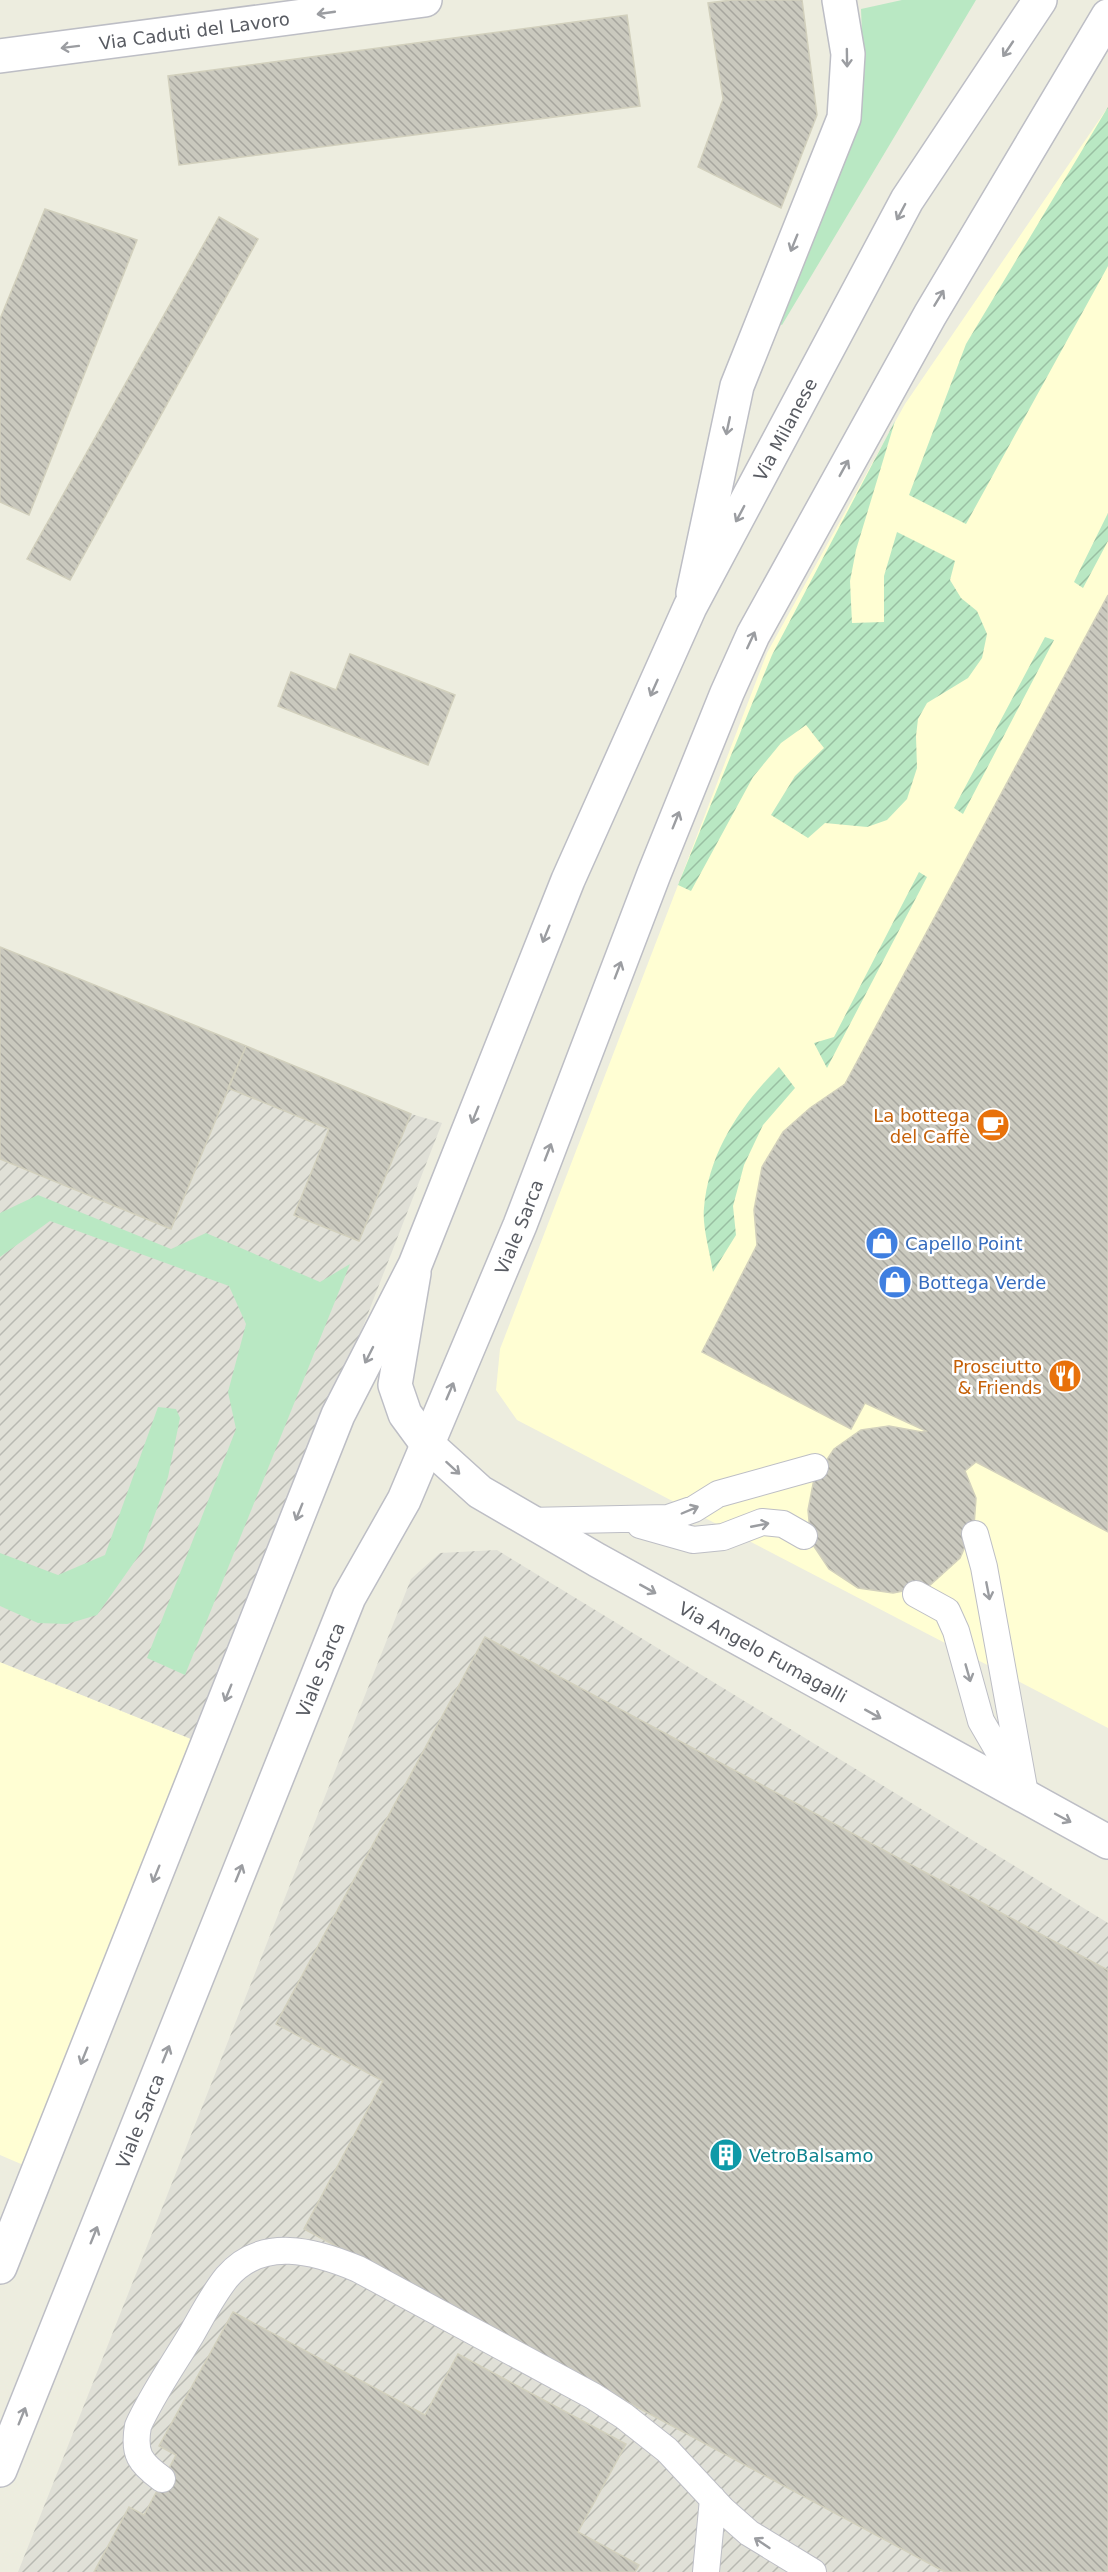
<svg xmlns="http://www.w3.org/2000/svg" width="1108" height="2572" viewBox="0 0 1108 2572" font-family="'DejaVu Sans',sans-serif">
<style>
.commercial{fill:#fffed3}
.industrial{fill:url(#industrial-furrows)}
.grass{fill:#b9e8c3}
.garden{fill:url(#garden-furrows)}
.building{fill:url(#building-back-hatch);stroke:#d2d0bd;stroke-width:1.5}
.lines{fill:none;stroke-linecap:round;stroke-linejoin:round}
.service-casing{stroke:#bdbec5;stroke-width:28}
.minor-casing{stroke:#bdbec5;stroke-width:36}
.tertiary-casing{stroke:#bdbec5;stroke-width:36}
.service{stroke:#fff;stroke-width:26}
.minor{stroke:#fff;stroke-width:33}
.tertiary{stroke:#fff;stroke-width:33}
.oneway{stroke:#9b9da1}
.labels{text-anchor:middle;dominant-baseline:central;stroke-width:5;stroke-linejoin:round;paint-order:stroke}
.street-label{font-size:18px;fill:#585b62;stroke:#fff}
.food-label{font-size:18px;fill:#c56008;stroke:#fff;text-anchor:end}
.shop-label{font-size:18px;fill:#366cbe;stroke:#fff;text-anchor:start}
.culture-label{font-size:18px;fill:#0d838f;stroke:#fff;text-anchor:start}
</style>
<defs>
<pattern id="industrial-furrows" width="10" height="10" patternUnits="userSpaceOnUse" patternTransform="scale(1.5)"><rect width="10" height="10" fill="#e0e0d7"/><path d="M-1 1l2-2M0 10L10 0M9 11l2-2" fill="none" stroke="#b8b9b2"/></pattern>
<pattern id="garden-furrows" width="10" height="10" patternUnits="userSpaceOnUse" patternTransform="scale(1.5)"><rect width="10" height="10" fill="#b9e8c3"/><path d="M-1 1l2-2M0 10L10 0M9 11l2-2" fill="none" stroke="#99bfa2"/></pattern>
<pattern id="building-back-hatch" width="6" height="6" patternUnits="userSpaceOnUse" patternTransform="scale(1.5)"><rect width="6" height="6" fill="#cac9be"/><path d="M-1 5l2 2M0 0l6 6M5-1l2 2" fill="none" stroke="#a7a69e"/></pattern>
</defs>
<rect width="100%" height="100%" fill="#ededdf"/>
<path class="commercial" d="M1108,107V1728L517,1420L496,1390L500,1349L767,653L905,404Z
M0,1662L201,1743L35,2170L0,2155Z"/>
<path class="industrial" d="M0,947L411,1114L442,1123L201,1743L0,1662Z
M497,1550L1108,1923V2572H18L411,1579L440,1553Z"/>
<path class="grass" d="M902,0H976L782,325L777,323L856,118L864,83L861,9Z
M38,1195L171,1249L206,1233L320,1282L350,1264L185,1675L147,1658L236,1429L228,1392L246,1324L229,1286L50,1221L0,1257V1213Z
M158,1407L176,1409L180,1418L168,1477L142,1551L97,1615L67,1624L38,1623L0,1606V1553L58,1575L105,1555Z"/>
<path class="garden" d="M1108,107V266L966,524L909,495L966,344Z
M895,421L856,550L850,581L852,623L884,622V576L897,532L955,561L950,580L961,598L977,611L987,634L982,658L968,678L927,703L918,719L916,736L917,768L907,799L887,820L867,827L825,823L808,838L771,815L795,776L824,748L806,725L781,743L753,777L691,891L678,885L772,655Z
M1108,513V541L1083,588L1074,582Z
M1045,637L1054,640L963,814L954,808Z
M919,872L927,877L827,1068L814,1043L834,1037Z
M779,1067L795,1088L763,1125L744,1165L733,1206L736,1235L713,1272C710,1253 702,1225 704,1208C709,1152 740,1106 779,1067Z"/>
<path class="building" d="M732,0H802L817,115L781,208L698,167L723,99L708,3Z
M627,15L640,106L179,165L168,76Z
M45,209L137,240L29,515L0,502V319Z
M219,217L258,239L70,580L27,559Z
M1108,595V1532L976,1462L965,1471L976,1498L974,1526L960,1558L929,1586L893,1593L858,1588L829,1569L811,1542L808,1510L814,1479L834,1449L861,1430L889,1426L922,1432L926,1431L865,1403L851,1429L702,1352L757,1245L754,1210L762,1167L783,1132L810,1108L845,1084Z
M350,654L455,695L428,765L278,706L291,672L336,690Z
M0,947L246,1046L171,1229L0,1159Z
M246,1046L411,1114L359,1241L294,1215L329,1129L228,1088Z
M485,1637L1108,1970V2572H945L304,2229L383,2081L276,2024Z
M233,2312L425,2415L458,2354L626,2444L578,2532L639,2565L635,2572H94L129,2507L144,2515L176,2455L159,2446Z"/>
<g class="lines">
<defs>
<path id="service" d="M527,1521L668,1518L694,1509L718,1494L815,1467
M640,1525L693,1540L723,1537L762,1522L783,1524L804,1536
M975,1534L984,1567L1026,1799
M916,1594L947,1611L956,1631L981,1721L1017,1783
M162,2479C140,2463 133,2454 138,2426C152,2395 173,2365 191,2335C202,2316 213,2294 227,2277C262,2236 315,2251 358,2269L593,2396L624,2416L667,2450L723,2510L749,2533L813,2572
M706,2572L713,2499"/>
<g id="minor">
<path id="s1" d="M0,56L425,0"/>
<path d="M693,593L737,386L844,118L848,54L839,0"/>
<path id="s2" d="M414,1273L395,1385L405,1414L427,1444L480,1492L597,1560L1108,1842"/>
</g>
<g id="tertiary">
<path id="s3" d="M0,2267L338,1415L415,1265L568,880L690,607L907,200L1040,0"/>
<path id="s4" d="M0,2470L349,1597L404,1500L520,1225L654,874L727,693L753,635L930,315L1108,16"/>
</g>
</defs>
<use href="#service" class="service-casing"/>
<use href="#minor" class="minor-casing"/>
<use href="#tertiary" class="tertiary-casing"/>
<use href="#service" class="service"/>
<use href="#minor" class="minor"/>
<use href="#tertiary" class="tertiary"/>
</g>
<defs><path id="oneway-shaft" d="M-6 0H5M1.5-3L5.5 0L1.5 3" fill="none" stroke-width="1.6" stroke-linecap="round" stroke-linejoin="round" transform="scale(1.5)"/></defs>
<g class="oneway">
<use href="#oneway-shaft" transform="translate(326 13) rotate(172)"/>
<use href="#oneway-shaft" transform="translate(70 47) rotate(173)"/>
<use href="#oneway-shaft" transform="translate(1008 49) rotate(124)"/>
<use href="#oneway-shaft" transform="translate(847 58) rotate(89)"/>
<use href="#oneway-shaft" transform="translate(901 212) rotate(118)"/>
<use href="#oneway-shaft" transform="translate(794 243) rotate(112)"/>
<use href="#oneway-shaft" transform="translate(939 298) rotate(-59)"/>
<use href="#oneway-shaft" transform="translate(728 426) rotate(102)"/>
<use href="#oneway-shaft" transform="translate(844 468) rotate(-61)"/>
<use href="#oneway-shaft" transform="translate(740 514) rotate(118)"/>
<use href="#oneway-shaft" transform="translate(751 640) rotate(-65)"/>
<use href="#oneway-shaft" transform="translate(654 688) rotate(114)"/>
<use href="#oneway-shaft" transform="translate(676 820) rotate(-68)"/>
<use href="#oneway-shaft" transform="translate(546 934) rotate(112)"/>
<use href="#oneway-shaft" transform="translate(618 970) rotate(-69)"/>
<use href="#oneway-shaft" transform="translate(475 1115) rotate(112)"/>
<use href="#oneway-shaft" transform="translate(548 1152) rotate(-69)"/>
<use href="#oneway-shaft" transform="translate(369 1355) rotate(117)"/>
<use href="#oneway-shaft" transform="translate(450 1391) rotate(-67)"/>
<use href="#oneway-shaft" transform="translate(453 1468) rotate(42)"/>
<use href="#oneway-shaft" transform="translate(690 1510) rotate(-23)"/>
<use href="#oneway-shaft" transform="translate(299 1512) rotate(112)"/>
<use href="#oneway-shaft" transform="translate(760 1525) rotate(-11)"/>
<use href="#oneway-shaft" transform="translate(648 1589) rotate(29)"/>
<use href="#oneway-shaft" transform="translate(988 1591) rotate(79)"/>
<use href="#oneway-shaft" transform="translate(968 1673) rotate(74)"/>
<use href="#oneway-shaft" transform="translate(228 1693) rotate(112)"/>
<use href="#oneway-shaft" transform="translate(873 1714) rotate(29)"/>
<use href="#oneway-shaft" transform="translate(1063 1818) rotate(28)"/>
<use href="#oneway-shaft" transform="translate(239 1873) rotate(-68)"/>
<use href="#oneway-shaft" transform="translate(156 1874) rotate(112)"/>
<use href="#oneway-shaft" transform="translate(166 2054) rotate(-68)"/>
<use href="#oneway-shaft" transform="translate(84 2056) rotate(112)"/>
<use href="#oneway-shaft" transform="translate(94 2235) rotate(-68)"/>
<use href="#oneway-shaft" transform="translate(22 2416) rotate(-68)"/>
<use href="#oneway-shaft" transform="translate(762 2543) rotate(-146)"/>
</g>
<defs>
<symbol id="cafe-disc" viewBox="-11 -11 22 22"><circle r="9.5" fill="#e8710a" stroke="#fff"/><path d="M-5.5-4.5H6V0H3Q3 3.5 0 3.5H-2.5Q-5.5 3.5-5.5 0ZM3-3.2v2h1.7v-2ZM-6 4.5H4V6H-6Z" fill="#fff"/></symbol>
<symbol id="shop-disc" viewBox="-11 -11 22 22"><circle r="9.5" fill="#3f7fe0" stroke="#fff"/><path d="M-5-2.5h2.3a2.7 3.5 0 0 1 5.4 0H5L5.5 6h-11ZM-1.5-2.5h3a1.5 2.3 0 0 0-3 0Z" fill="#fff"/></symbol>
<symbol id="restaurant-disc" viewBox="-11 -11 22 22"><circle r="9.5" fill="#e8710a" stroke="#fff"/><path d="M-5-6h1v4h1v-4h1v4h1v-4h1v5L-1.5 .5V6h-2V.5L-5-1ZM5-6V6H3V1.5H1.5Q1.5-4 5-6Z" fill="#fff"/></symbol>
<symbol id="building-disc" viewBox="-11 -11 22 22"><circle r="9.5" fill="#0f9aa8" stroke="#fff"/><path d="M-4-6H4V6H1V3H-1V6H-4ZM-2.5-4.3h1.7v1.8h-1.7ZM.8-4.3h1.7v1.8H.8ZM-2.5-1h1.7V.8h-1.7ZM.8-1h1.7V.8H.8Z" fill="#fff"/></symbol>
</defs>
<g fill-rule="evenodd">
<use href="#cafe-disc" x="974" y="1106" width="38" height="38"/>
<use href="#shop-disc" x="863" y="1224" width="38" height="38"/>
<use href="#shop-disc" x="876" y="1263" width="38" height="38"/>
<use href="#restaurant-disc" x="1046" y="1357" width="38" height="38"/>
<use href="#building-disc" x="707" y="2136" width="38" height="38"/>
</g>
<g class="labels">
<g class="street-label">
<text stroke="none"><textPath href="#s1" startOffset="196">Via Caduti del Lavoro</textPath></text>
<text stroke="none"><textPath href="#s3" startOffset="2000">Via Milanese</textPath></text>
<text stroke="none"><textPath href="#s4" startOffset="1348">Viale Sarca</textPath></text>
<text stroke="none"><textPath href="#s2" startOffset="578">Via Angelo Fumagalli</textPath></text>
<text stroke="none"><textPath href="#s4" startOffset="862">Viale Sarca</textPath></text>
<text stroke="none"><textPath href="#s4" startOffset="376">Viale Sarca</textPath></text>
</g>
<g class="food-label">
<text x="970" y="1115">La bottega<tspan x="970" dy="21">del Caffè</tspan></text>
<text x="1042" y="1366">Prosciutto<tspan x="1042" dy="21">&amp; Friends</tspan></text>
</g>
<g class="shop-label">
<text x="905" y="1243">Capello Point</text>
<text x="918" y="1282">Bottega Verde</text>
</g>
<g class="culture-label">
<text x="749" y="2155">VetroBalsamo</text>
</g>
</g>
</svg>
